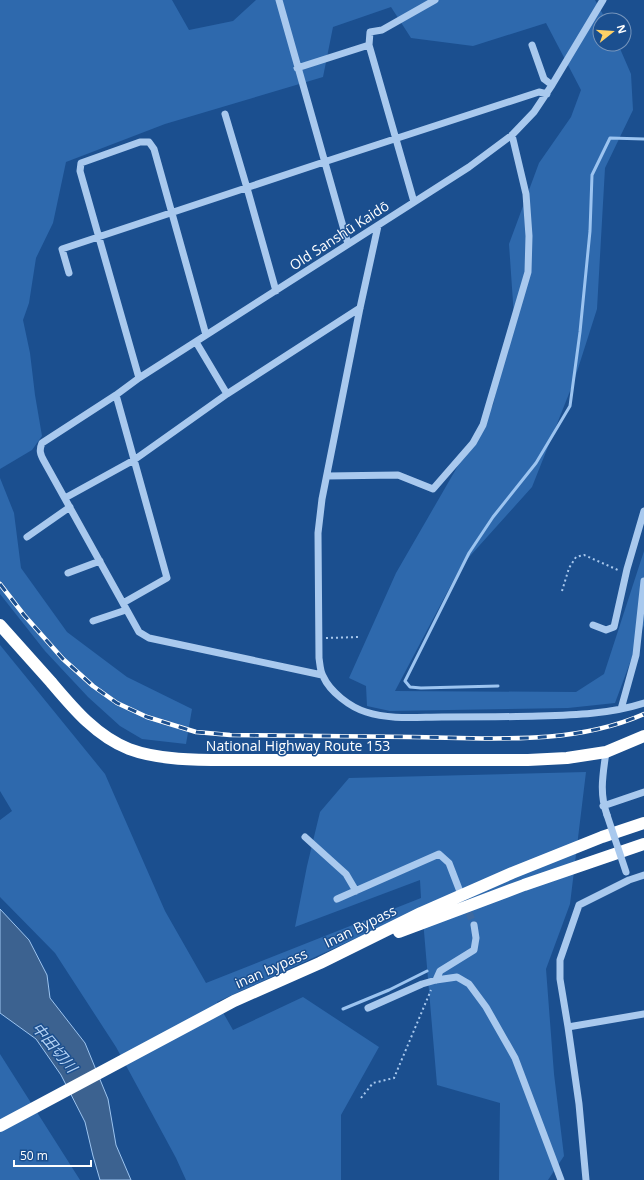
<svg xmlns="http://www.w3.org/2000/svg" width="644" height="1180" viewBox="0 0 644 1180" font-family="'Open Sans','Noto Sans JP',sans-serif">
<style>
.green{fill:#2e69ad}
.water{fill:#3c6290;stroke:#9cc4f0}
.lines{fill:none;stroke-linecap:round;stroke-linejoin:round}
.stream{stroke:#9cc4f0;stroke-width:3}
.minor-tunnel{stroke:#3d69a0;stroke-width:7;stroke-dasharray:7 3.5;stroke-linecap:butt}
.path{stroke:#a9c9ee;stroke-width:2;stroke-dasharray:2 3;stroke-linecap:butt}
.minor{stroke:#a9c9ee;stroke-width:7}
.highway{stroke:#fff;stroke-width:12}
.rail-casing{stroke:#fff;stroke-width:4.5}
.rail{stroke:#1b4f8f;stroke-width:3;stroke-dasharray:9;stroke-linecap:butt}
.minor-bridge{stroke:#a9c9ee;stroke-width:7}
.labels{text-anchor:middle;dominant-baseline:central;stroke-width:3;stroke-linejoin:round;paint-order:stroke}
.street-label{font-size:14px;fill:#fff;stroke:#1b4f8f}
.water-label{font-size:15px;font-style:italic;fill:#b5d3f5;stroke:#1b4f8f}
</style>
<rect width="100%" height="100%" fill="#1b4f8f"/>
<path class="green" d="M0,0H172L189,30L233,21L256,0H595L606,20H600V44H618L631,74L633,110L605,168L597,309L574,381L532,487L461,566L395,691L576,692L604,674L644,551V625L615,703L568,708L390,711L367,706L366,686L349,678L396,573L493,405L514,317L509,244L539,163L571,117L581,90L546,23L473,46L411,38L391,7L333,27L323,77L165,124L66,162L53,223L36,258L29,303L23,320L30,353L35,395L42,436L32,450L0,469Z
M0,478L14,513L21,568L67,632L127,677L192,709L186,744L142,739L120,726L88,697L45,651L0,594Z
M0,645L105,774L165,911L206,983L421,898L420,880L295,927L307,866L320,812L349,778L586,772L570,904L546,969L554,1074L564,1156L548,1180H499L500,1103L437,1085L422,908L217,1002L233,1030L303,997L379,1047L341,1115V1180H186L176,1158L116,1047L55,953L0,897V820L12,811L0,791Z
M0,1054L80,1180H0Z"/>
<path class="water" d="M0,909L29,940L47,975L50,998L85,1043L108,1099L116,1145L131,1180H100L93,1156L85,1122L61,1075L36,1039L0,1013Z"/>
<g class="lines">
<path class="stream" d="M498,686L421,688L410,687L405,681L469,553L493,517L536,463L570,406L580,332L590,231L592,175L610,138L644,139
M343,1009L389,990L427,971"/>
<path class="minor-tunnel" d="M465,903L474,925"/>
<path class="path" d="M562,591L569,568L576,557L584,555L618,570
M326,638L359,637
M361,1098L373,1083L394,1078L431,990"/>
<path class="minor" d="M279,0L348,244
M532,45L544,79L552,85
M297,68L369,45
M225,114L247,188L276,291
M414,202L369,45L370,32L382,30L435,0
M378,226L360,308L322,499L318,533L319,658C320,664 320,671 323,676C330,692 350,707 366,712C390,720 417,717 442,717C474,717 507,717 539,716C574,715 610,714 644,703
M69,273L62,249L324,162L539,92L547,94
M196,342L227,394
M139,378L80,171L81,163L140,142H149L154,149L206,335
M116,395L167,578L123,603
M327,476L398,475L433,489L473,443L483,425L528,272L529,236L526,194L512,135
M65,498L134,460L227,394L360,308
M27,537L70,507
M68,573L100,561
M93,621L126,610
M593,625L606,630L614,627L627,569L644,511
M322,675L149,638L139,632L44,461C40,454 39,450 42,443L116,395L139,378L469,167L512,135L534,112L552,85L603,0
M621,709L636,655L644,581
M606,752C603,774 599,793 607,815
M603,806L644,792
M305,837L346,874L356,891
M337,899L439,854L449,863L459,889
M436,980L440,971L474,950L476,938L474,925
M368,1008L422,984L436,980L457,977L469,984L486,1007L515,1058L561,1180
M568,1027L644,1014
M586,1180L579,1104L568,1027L560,979V960L579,905L629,880L644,875"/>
<path class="highway" d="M0,625C17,644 34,663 51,682C73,708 96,736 129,749C161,761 203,760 237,760H528L567,758L606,752L644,736
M399,932L524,885L644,844
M0,1126L234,1001L320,963L421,913L512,873L602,837L644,823"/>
<defs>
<path id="rail" d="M0,584L24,615L63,659L93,686L117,703L147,717L196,732L230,735C290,736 351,736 411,737C489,738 571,746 644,714"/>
</defs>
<use href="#rail" class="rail-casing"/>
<use href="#rail" class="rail"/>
<path class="minor-bridge" d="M607,815L626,872"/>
</g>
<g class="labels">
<g class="street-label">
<text transform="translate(339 235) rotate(-33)">Old Sanshū Kaidō</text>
<text x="298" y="745">National Highway Route 153</text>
<text transform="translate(360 926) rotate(-26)">Inan Bypass</text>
<text transform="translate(271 968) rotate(-24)">inan bypass</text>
</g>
<g class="water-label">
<text transform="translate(55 1047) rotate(50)">中田切川</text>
</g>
</g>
<g transform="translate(612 32) rotate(73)"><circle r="19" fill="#1b4f8f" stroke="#7695bc"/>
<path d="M0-3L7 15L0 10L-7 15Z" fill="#ffd166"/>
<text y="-6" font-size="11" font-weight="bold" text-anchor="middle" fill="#ffffff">N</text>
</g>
<path d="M14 1160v6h77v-6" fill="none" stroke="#ffffff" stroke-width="2"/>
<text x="20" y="1160" font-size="12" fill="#ffffff" stroke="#1b4f8f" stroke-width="3" paint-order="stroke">50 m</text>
</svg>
